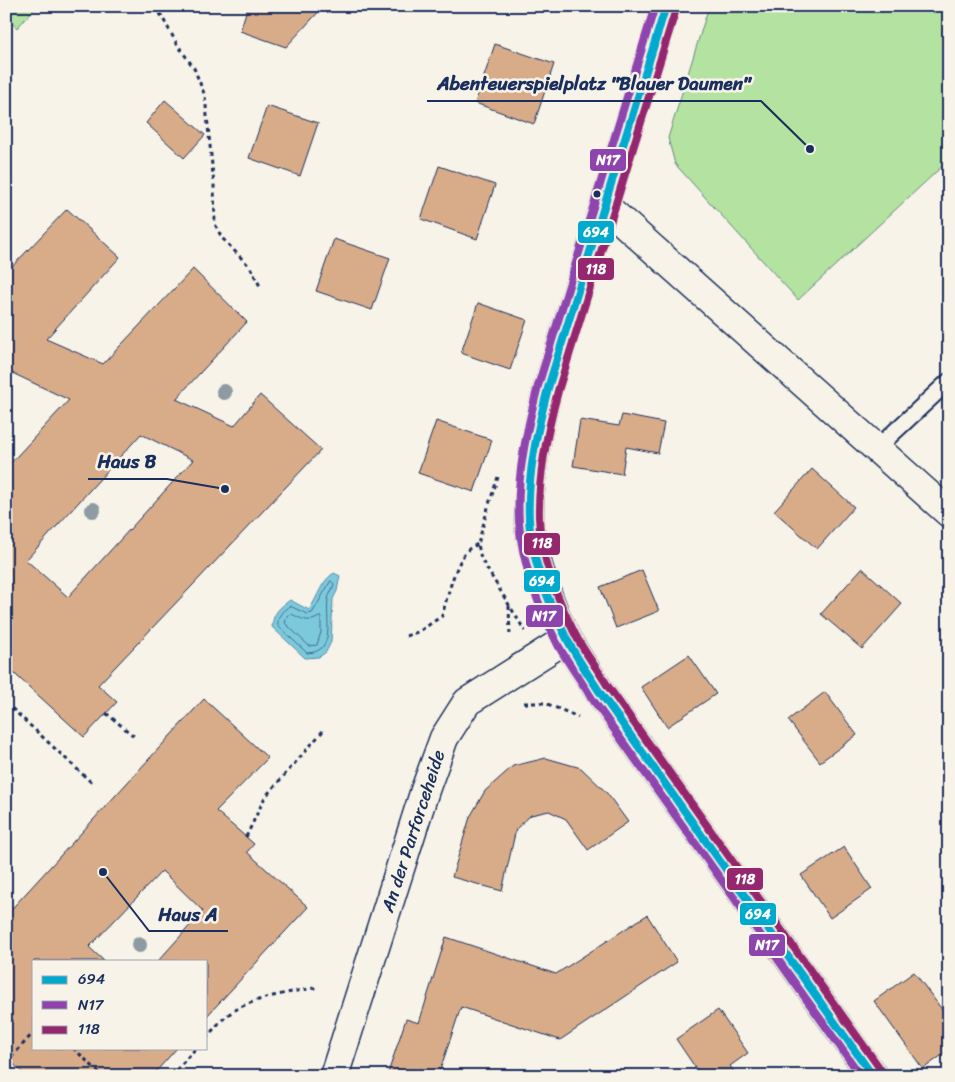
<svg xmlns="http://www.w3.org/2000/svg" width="955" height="1082" viewBox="0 0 955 1082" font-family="Sriracha,sans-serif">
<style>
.green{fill:#b3e2a1;stroke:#678880}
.water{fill:#7dc9dc;stroke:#568baa}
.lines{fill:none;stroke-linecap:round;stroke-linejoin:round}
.shore{stroke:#426d90;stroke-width:1}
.building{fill:#d8ac89;stroke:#1b2f5e;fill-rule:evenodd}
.service-casing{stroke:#1b2f5e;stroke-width:19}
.minor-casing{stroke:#1b2f5e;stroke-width:31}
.tertiary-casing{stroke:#1b2f5e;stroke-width:31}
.path{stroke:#1b2f5e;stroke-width:3;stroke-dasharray:4 4;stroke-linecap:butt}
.service{stroke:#f7f3e8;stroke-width:15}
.minor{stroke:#f7f3e8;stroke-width:28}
.tertiary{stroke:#f7f3e8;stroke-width:28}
.bus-1-casing{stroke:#f7f3e8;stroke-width:11}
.bus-2-casing{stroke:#f7f3e8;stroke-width:11}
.bus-3-casing{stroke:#f7f3e8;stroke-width:11}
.bus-1{stroke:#00a9ce;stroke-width:8}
.bus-2{stroke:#8e44ad;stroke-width:8}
.bus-3{stroke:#95276e;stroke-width:8}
.tree{fill:#8e9ba3}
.bus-dot{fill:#1b2f5e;stroke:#f7f3e8;stroke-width:2}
.labels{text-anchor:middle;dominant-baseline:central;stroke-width:5;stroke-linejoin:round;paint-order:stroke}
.street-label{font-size:18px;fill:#1b2f5e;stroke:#f7f3e8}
.leader{fill:none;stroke:#1b2f5e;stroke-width:2}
.callout-dot{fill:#1b2f5e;stroke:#f7f3e8;stroke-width:2}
.callout-label{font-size:19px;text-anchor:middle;font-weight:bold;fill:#1b2f5e;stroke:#f7f3e8;stroke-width:5;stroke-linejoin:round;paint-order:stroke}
.line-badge{stroke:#f7f3e8;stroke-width:2}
.badge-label{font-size:14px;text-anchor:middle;font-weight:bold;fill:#fff}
</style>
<rect width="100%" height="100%" fill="#f7f3e8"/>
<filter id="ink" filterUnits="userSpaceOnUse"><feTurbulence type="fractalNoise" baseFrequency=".02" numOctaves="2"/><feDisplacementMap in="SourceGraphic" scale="10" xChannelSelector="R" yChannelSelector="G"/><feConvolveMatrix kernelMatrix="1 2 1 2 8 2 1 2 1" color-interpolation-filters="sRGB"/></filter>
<g filter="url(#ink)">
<path class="green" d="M6,6H37L17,28L6,18Z
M709,6H949V160L798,300L675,164L668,138Z"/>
<path class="water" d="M334,573L340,576L337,591L333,599L331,642L326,652L319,657L305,658L272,627C273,613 279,608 290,600L309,610C318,597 321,581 334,573Z"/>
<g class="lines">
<path class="shore" d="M331,581L334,584C333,589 329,594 328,599C325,619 337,652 307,653L278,626C277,616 282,611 290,606L307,614L312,613Z
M291,614C301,618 308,624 319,617H321V632L317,645L309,646L285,623L287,616Z"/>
</g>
<path class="building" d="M248,6H324L286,47L240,31Z
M495,44L554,64L534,124L475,103Z
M165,100L205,135L184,158L146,123Z
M267,106L318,123L300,176L249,158Z
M439,166L495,185L477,239L421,219Z
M67,209L120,257L46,339L103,364L193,269L247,322L176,399L234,426L260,395L321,450L98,685L117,702L84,737L6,666V468L69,400L6,370V273ZM141,434L193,460L68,597L26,560Z
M334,239L390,258L372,310L316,291Z
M478,303L527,320L510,370L461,353Z
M622,415L664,423L658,453L626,447L622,474L573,466L580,420L619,426Z
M436,421L492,440L474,492L418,473Z
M812,469L854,507L817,549L774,511Z
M862,568L902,604L862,649L821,614Z
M642,570L659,611L616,628L600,587Z
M689,655L716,694L667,727L641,687Z
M825,692L857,735L820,762L788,720Z
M204,699L268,758L216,811L254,844L247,852L308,907L206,1017V961H158L203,911L162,871L89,947L104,961H34V1048H177L152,1076H26L6,1057V915Z
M546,758L581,768L606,792L628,822L588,850L566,819L549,811L531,815L516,829L502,891L452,877L470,817L485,791L513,766Z
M844,847L872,889L830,918L801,875Z
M647,915L677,962L560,1040L461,1007L438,1076H387L406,1019L419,1023L446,937L556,974Z
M914,972L949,1019V1050L923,1069L874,1001Z
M718,1010L748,1053L730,1066L737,1076H701L676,1039Z"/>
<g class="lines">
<defs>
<path id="service" d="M877,448L949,381"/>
<path id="minor" d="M605,206L949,513
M334,1076L425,790L444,738L467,702L566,639"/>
<path id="tertiary" d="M666,6L548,388C537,431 528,475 529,520C530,550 552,613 567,640C576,657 589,674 599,691L873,1076"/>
</defs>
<use href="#service" class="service-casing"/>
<use href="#minor" class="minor-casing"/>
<use href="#tertiary" class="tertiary-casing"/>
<path class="path" d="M156,6L177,44L194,68L205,96L214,185L215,224L222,238L250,267L261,288
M498,477L489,504L478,544L481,559L525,631
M509,606L510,637
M406,636L420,631L442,616C447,598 455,563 468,550C470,547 475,546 478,544
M6,703L92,783
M524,703H545L578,717
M106,713L135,737
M246,837L265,797L323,731
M206,1038C213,1030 220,1021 228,1015C248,998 293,992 319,987
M73,1048L103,1076
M6,1063L34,1032
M171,1076L196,1048"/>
<use href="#service" class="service"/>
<use href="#minor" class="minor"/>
<use href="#tertiary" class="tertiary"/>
<defs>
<path id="bus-1" d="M666,6L548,388C537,431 527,475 529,520C531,558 549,605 567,639C576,657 588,674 599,691L873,1076"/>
<path id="bus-2" d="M655,6L538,386C527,429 516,476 519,522C522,563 539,608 558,645C568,663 580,679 591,697L861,1076"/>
<path id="bus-3" d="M676,9L558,391C547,432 538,475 539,518C540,555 558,601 575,634C584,652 597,668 607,685L881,1070"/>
</defs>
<use href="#bus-1" class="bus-1-casing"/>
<use href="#bus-2" class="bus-2-casing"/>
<use href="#bus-3" class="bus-3-casing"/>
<use href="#bus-1" class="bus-1"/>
<use href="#bus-2" class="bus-2"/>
<use href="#bus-3" class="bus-3"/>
</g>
<g class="tree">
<circle cx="224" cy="392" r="8"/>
<circle cx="93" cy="510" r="8"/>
<circle cx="139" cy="945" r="8"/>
</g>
</g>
<circle class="bus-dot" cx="597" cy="194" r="4.5"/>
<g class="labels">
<g class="street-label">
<text transform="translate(413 831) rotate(-72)">An der Parforceheide</text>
</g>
</g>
<path class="leader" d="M810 149L761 101H427M225 489L167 479H88M103 872L149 931H228"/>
<g class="callout-dot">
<circle cx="810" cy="149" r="5"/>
<circle cx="225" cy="489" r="5"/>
<circle cx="103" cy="872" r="5"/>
</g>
<g class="callout-label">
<text x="594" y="90">Abenteuerspielplatz "Blauer Daumen"</text>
<text x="127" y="468">Haus B</text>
<text x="188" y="921">Haus A</text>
</g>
<g class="line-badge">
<rect x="589" y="148" width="38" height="24" rx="5" fill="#8e44ad"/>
<rect x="577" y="220" width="38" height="24" rx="5" fill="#00a9ce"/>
<rect x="577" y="257" width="38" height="24" rx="5" fill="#95276e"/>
<rect x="523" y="532" width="38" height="24" rx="5" fill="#95276e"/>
<rect x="523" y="569" width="38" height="24" rx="5" fill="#00a9ce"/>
<rect x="525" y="604" width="39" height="24" rx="5" fill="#8e44ad"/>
<rect x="726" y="867" width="38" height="24" rx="5" fill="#95276e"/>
<rect x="739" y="902" width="38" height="24" rx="5" fill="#00a9ce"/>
<rect x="748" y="933" width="38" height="24" rx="5" fill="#8e44ad"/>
</g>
<g class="badge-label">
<text x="608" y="165">N17</text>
<text x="596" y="237">694</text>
<text x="596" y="274">118</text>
<text x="542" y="548">118</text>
<text x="542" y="586">694</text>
<text x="544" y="621">N17</text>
<text x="745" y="884">118</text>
<text x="758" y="919">694</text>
<text x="767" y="950">N17</text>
</g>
<rect width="955" height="1082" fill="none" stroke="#f7f3e8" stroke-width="25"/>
<rect x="12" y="12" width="930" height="1057" fill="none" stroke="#1b2f5e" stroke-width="2" filter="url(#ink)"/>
<rect x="32" y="960" width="175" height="90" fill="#f7f3e8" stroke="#9fa5b1"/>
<rect x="42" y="976" width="25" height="8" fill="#00a9ce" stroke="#9fa5b1"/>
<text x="78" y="984" font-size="15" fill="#1b2f5e">694</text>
<rect x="42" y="1001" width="25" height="8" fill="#8e44ad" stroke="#9fa5b1"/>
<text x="78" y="1010" font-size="15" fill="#1b2f5e">N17</text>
<rect x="42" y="1026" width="25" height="8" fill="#95276e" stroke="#9fa5b1"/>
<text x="78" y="1034" font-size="15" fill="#1b2f5e">118</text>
</svg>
